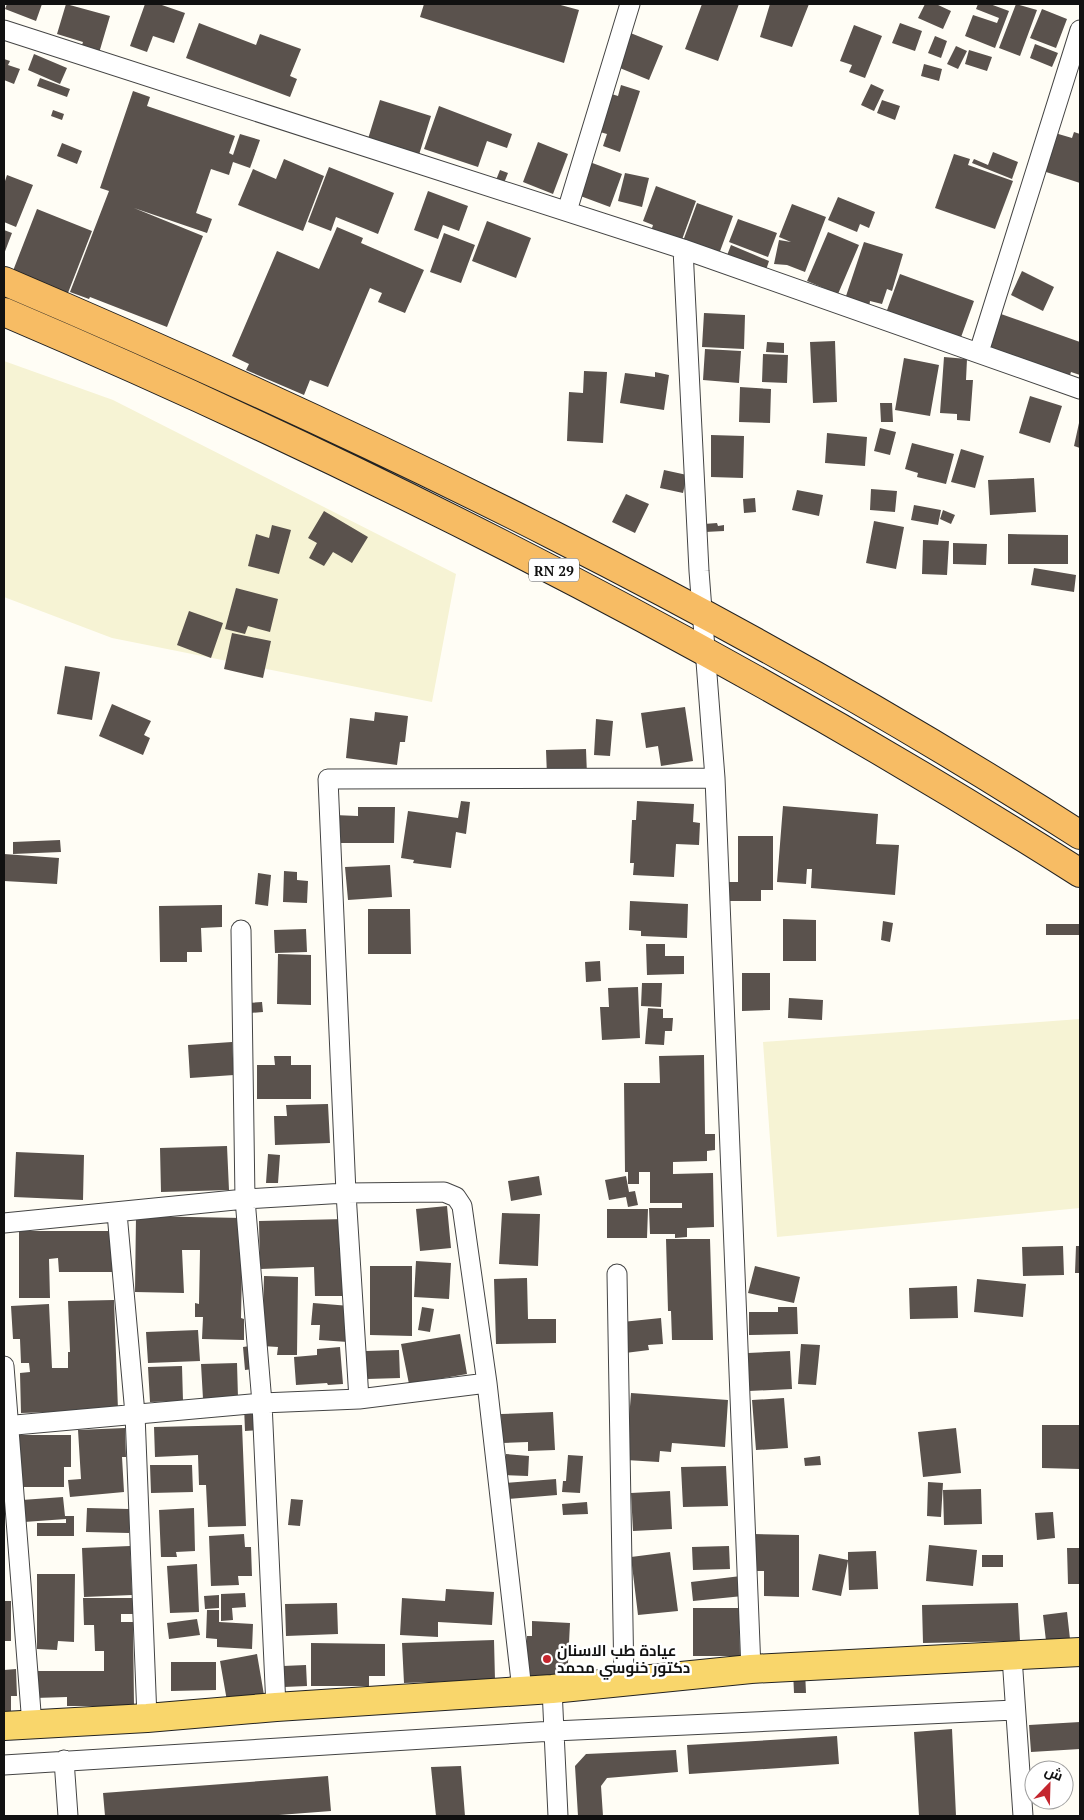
<svg xmlns="http://www.w3.org/2000/svg" width="1084" height="1820" viewBox="0 0 1084 1820" font-family="'PT Serif',Cairo,serif">
<style>
.farmland{fill:#f6f3d4}
.building{fill:#5a524d}
.lines{fill:none;stroke-linecap:round;stroke-linejoin:round}
.minor-casing{stroke:#444;stroke-width:21}
.primary-casing{stroke:#222;stroke-width:30}
.trunk-casing{stroke:#222;stroke-width:30}
.minor{stroke:#fff;stroke-width:19}
.primary{stroke:#f9d66b;stroke-width:28}
.trunk{stroke:#f7bc64;stroke-width:28}
.poi-dot{fill:#c4262e;stroke:#fff;stroke-width:2}
.labels{text-anchor:middle;dominant-baseline:central;stroke-width:5;stroke-linejoin:round;paint-order:stroke}
.shield{fill:#fff;stroke:#585858;stroke-width:1}
.shield-label{font-size:14px;font-weight:bold;fill:#111}
.poi-label{font-size:15px;font-weight:bold;fill:#111;stroke:#fff;text-anchor:start}
</style>
<rect width="100%" height="100%" fill="#fffdf5"/>
<path class="farmland" d="M4,361L113,400L456,574L432,702L112,638L4,597Z
M1080,1019V1208L777,1237L763,1042Z"/>
<path class="building" d="M7,4H42L36,21L5,9Z
M66,4L110,16L99,53L81,48L83,42L57,34Z
M145,4H159L185,13L174,43L153,36L147,52L130,46Z
M424,4H557L579,10L564,63L420,17Z
M702,4H739L718,61L685,49Z
M770,4H809L792,47L760,37Z
M925,4H936L951,11L943,29L918,18Z
M978,4H990L1009,11L995,48L965,36L973,15L997,23L999,18L976,9Z
M1016,4L1037,10L1020,56L999,48Z
M1042,9L1067,19L1056,48L1030,38Z
M199,23L256,45L260,34L301,49L290,76L297,79L290,97L186,58Z
M900,23L922,31L915,51L892,43Z
M854,25L882,36L865,78L849,72L852,65L840,61Z
M628,32L663,46L649,80L615,66Z
M935,36L947,41L941,58L928,53Z
M1035,44L1058,53L1052,67L1030,58Z
M956,46L967,51L958,69L947,64Z
M969,50L992,57L987,71L965,64Z
M34,54L67,68L60,84L28,70Z
M4,59L10,61L8,65L20,69L14,84L4,80Z
M924,64L942,69L939,81L921,76Z
M40,78L70,89L67,97L37,86Z
M871,84L884,90L874,111L861,105Z
M621,85L640,91L620,152L603,146L607,134L593,130L605,92L618,96Z
M133,91L150,97L147,106L235,136L229,153L233,155L240,134L260,140L250,168L233,162L229,175L211,169L196,213L212,219L207,233L134,208L203,236L167,327L90,297L89,299L70,292L109,191L100,188Z
M380,100L431,116L418,158L367,142Z
M882,100L900,106L895,120L877,113Z
M439,106L512,134L507,148L487,141L478,167L424,149Z
M53,110L64,114L62,120L51,116Z
M1074,132L1080,134V183L1043,171L1055,133L1072,138Z
M538,142L568,154L553,194L523,182Z
M62,143L82,151L77,164L57,156Z
M993,152L1018,162L1012,179L972,163L974,159L988,165Z
M954,154L970,159L968,165L1013,181L995,229L935,208Z
M284,159L324,176L303,231L238,205L253,169L276,179Z
M587,161L622,174L610,207L575,194Z
M329,167L394,193L378,234L336,217L331,231L308,222Z
M500,170L508,173L504,183L496,180Z
M625,173L649,178L642,207L618,201Z
M7,175L33,185L16,227L4,222V184Z
M656,186L696,201L680,245L650,234L653,225L643,221Z
M428,191L468,206L459,231L443,225L438,239L414,230Z
M838,197L875,212L869,228L860,224L857,232L828,220Z
M697,203L733,216L719,254L683,241Z
M792,204L826,217L805,272L787,265L774,264L779,240L791,242L779,237Z
M37,209L92,231L66,298L11,276Z
M738,219L777,233L768,257L729,242Z
M487,221L531,238L516,278L472,261Z
M337,227L363,238L361,243L424,270L405,313L378,302L382,293L370,288L328,387L310,380L304,395L246,370L249,364L232,356L277,251L319,269Z
M4,230L12,233L4,254Z
M828,232L859,245L838,294L807,281Z
M444,233L475,245L461,283L430,272Z
M864,242L903,254L892,291L887,289L882,304L870,301L869,307L845,299Z
M731,245L769,261L765,273L726,258Z
M1022,271L1054,287L1043,311L1011,295Z
M900,274L974,301L960,340L886,313Z
M704,313L745,315L744,349L702,347Z
M1001,314L1080,342V375L1071,372L1069,378L989,350Z
M835,341L837,402L813,403L810,342Z
M767,342L784,343V353L766,352Z
M705,349L741,351L739,383L703,380Z
M763,354L788,355L787,383L762,382Z
M944,357L967,359L966,380H973L970,421L957,420V414L940,413Z
M904,358L939,365L930,416L895,410Z
M584,371L607,372L603,443L567,441L569,392L583,393Z
M655,372L669,375L664,410L620,403L625,373L655,377Z
M740,387L771,389L770,423L739,422Z
M1030,396L1062,406L1050,443L1019,433Z
M880,403H892L893,422H881Z
M1079,423H1080V448L1074,446Z
M880,428L896,432L890,455L874,451Z
M827,433L867,437L865,466L825,463Z
M711,435L744,436L743,478L711,477Z
M912,443L954,454L946,484L917,477L918,473L905,469Z
M961,449L984,456L975,488L951,482Z
M664,470L687,475L683,493L660,488Z
M1034,478L1036,512L990,515L988,480Z
M871,489L897,491L895,512L870,510Z
M797,490L823,495L819,516L792,510Z
M626,494L649,504L635,533L612,522Z
M755,498L756,512L744,513L743,499Z
M914,505L941,510L938,525L911,520Z
M943,510L955,515L951,524L940,519Z
M324,511L368,537L352,563L333,552L324,566L309,558L317,543L308,538Z
M874,521L904,527L896,569L866,563Z
M717,523L718,526L724,525V531L705,532L704,524Z
M272,525L291,530L279,574L248,566L256,534L269,538Z
M1008,534L1068,535V564H1008Z
M923,540L949,541L947,575L922,574Z
M953,543L987,544L986,565L953,564Z
M1034,568L1076,575L1074,592L1031,585Z
M236,588L278,599L270,632L248,626L245,634L225,629Z
M189,611L223,623L211,658L177,645Z
M232,633L271,641L263,678L224,669Z
M65,666L100,672L92,720L57,714Z
M112,704L151,721L144,735L150,738L143,755L99,736Z
M685,707L693,761L661,766L658,746L646,748L641,713Z
M375,712L408,716L405,742H400L397,765L346,758L350,718L374,721Z
M596,719L613,721L610,756L594,755Z
M586,749L587,775L547,776L546,750Z
M461,801L470,802L466,834L456,832L451,868L413,863L414,860L401,858L408,811L458,818Z
M637,801L694,804L693,822L700,823L699,845L676,844L674,877L633,875L634,863H630L632,820H636Z
M783,806L878,814L876,844L899,845L895,895L811,888L812,869H807L806,884L777,882Z
M358,807H395L394,843H333L334,815L358,816Z
M738,836H773V890H761V901H725V882H738Z
M60,840L61,852L13,854V842Z
M4,854L59,858L57,884L4,881Z
M390,865L392,897L348,900L345,867Z
M284,871L297,872V880L308,881L307,903L283,902Z
M258,873L271,875L268,906L255,904Z
M630,901L688,904L687,938L641,936V931L629,930Z
M222,905V927L201,928L202,952H187V962H160L159,906Z
M368,909H410L411,954H368Z
M783,919L816,920V961H783Z
M883,921L893,923L890,942L881,940Z
M1046,924H1079V935H1046Z
M306,929L307,952L275,953L274,930Z
M646,944H665V956H684V974L647,975Z
M278,954L311,955V1005L277,1004Z
M600,961L601,981L586,982L585,962Z
M742,973H770V1010L742,1011Z
M642,983H662L661,1007L641,1006Z
M638,987L640,1038L602,1040L600,1007H609L608,988Z
M789,998L823,1000L822,1020L788,1018Z
M262,1002L263,1012L249,1013L248,1003Z
M648,1008L663,1009V1018H673L672,1031H665L664,1045L645,1044Z
M232,1042L234,1075L190,1078L188,1045Z
M704,1055L705,1134H715V1150L707,1151V1161L673,1162V1174L713,1173L714,1227L687,1228V1237L675,1238V1234H650L649,1208H682V1203H650V1172H639V1184H628V1172H625L624,1083H660L659,1056Z
M274,1056H291V1065H311V1099H257V1065H275Z
M328,1104L330,1143L275,1145L274,1116H287L286,1105Z
M227,1146L229,1190L161,1192L160,1148Z
M16,1152L84,1155L83,1200L14,1197Z
M268,1154L280,1155L278,1183H266Z
M539,1176L542,1195L511,1201L508,1181Z
M626,1176L629,1192L635,1191L638,1205L628,1207L626,1197L609,1200L605,1180Z
M447,1206L451,1248L420,1251L416,1209Z
M607,1209H648L647,1238H607Z
M502,1213L540,1214L538,1266L499,1264Z
M136,1216L243,1218L241,1318L244,1319V1340L202,1339L203,1317H195V1303L199,1304L200,1250H182L184,1293L135,1292Z
M346,1219L348,1296H315L314,1267L260,1269L259,1221Z
M19,1231H113V1272H59L58,1258L49,1259L50,1298H19Z
M666,1239H710L713,1340H672L671,1311H668Z
M1063,1246L1064,1275L1023,1276L1022,1247Z
M1076,1246H1080V1273H1075Z
M416,1261L451,1263L449,1299L414,1297Z
M370,1266H412V1336L370,1335Z
M755,1266L800,1277L794,1303L748,1293Z
M264,1276L298,1277L297,1355H277L278,1347L262,1346Z
M527,1278L528,1319H556V1343L496,1344L494,1279Z
M977,1279L1026,1284L1023,1317L974,1312Z
M957,1286L958,1318L910,1319L909,1288Z
M114,1300L118,1410L21,1413L20,1373L30,1372L29,1363H21L20,1339H13L11,1306L49,1304L52,1368H68V1352H70L68,1301Z
M313,1303L350,1306L348,1342L319,1340L320,1325H311Z
M422,1307L434,1309L430,1332L418,1330Z
M778,1307H797L798,1334L749,1335V1312H778Z
M661,1318L663,1344L648,1345L649,1350L625,1353L622,1322Z
M198,1330L200,1361L148,1363L146,1332Z
M460,1334L467,1374L409,1384L401,1344Z
M801,1344L820,1345L816,1385L798,1384Z
M250,1346L253,1369L245,1370L243,1347Z
M340,1347L343,1384L328,1385L327,1383L296,1385L294,1357L317,1355V1349Z
M399,1350L400,1378L367,1379L366,1351Z
M790,1351L792,1389L749,1391L748,1353Z
M237,1363L238,1398L203,1399L201,1364Z
M182,1366L183,1401L150,1402L148,1367Z
M631,1393L728,1400L725,1447L672,1443L671,1452L660,1451L659,1462L626,1460Z
M784,1398L788,1448L756,1450L752,1400Z
M260,1405L261,1430L245,1431L244,1406Z
M553,1412L555,1450L528,1451V1442L502,1443L501,1414Z
M242,1425L246,1526L208,1527L206,1485H199L198,1455L155,1457L154,1427Z
M1042,1425H1080V1469L1042,1468Z
M125,1428L126,1457H122L124,1492L70,1497L68,1480L81,1479L78,1430Z
M956,1428L961,1473L923,1477L918,1432Z
M18,1435H71V1467H64V1487H18Z
M506,1454L529,1456L528,1476L505,1475Z
M568,1455L583,1456L580,1493L562,1492L563,1481H566Z
M820,1456L821,1465L805,1466L804,1458Z
M150,1465H192L193,1492L151,1493Z
M726,1466L728,1506L683,1507L681,1467Z
M556,1479L557,1495L507,1499L505,1483Z
M928,1482L943,1483L941,1517L927,1516Z
M981,1489L982,1524L944,1525L943,1490Z
M670,1491L672,1529L633,1531L631,1493Z
M63,1497L65,1516H74V1536H37V1523H66V1519L24,1522L22,1500Z
M291,1499L303,1500L300,1526L288,1525Z
M587,1502L588,1514L563,1515L562,1504Z
M87,1508L129,1509V1533L86,1532Z
M194,1508L195,1551L176,1552L177,1557H161L159,1510Z
M1053,1512L1055,1538L1037,1540L1035,1513Z
M244,1534L245,1547H251L252,1576H238L239,1585L211,1586L209,1536Z
M753,1534L799,1535V1597L764,1596V1571H753Z
M929,1545L977,1550L973,1586L926,1581Z
M130,1546L132,1595L84,1597L82,1548Z
M729,1546L730,1569L693,1570L692,1547Z
M1067,1548H1080V1584H1068Z
M876,1551L878,1589L849,1590L848,1561L841,1596L812,1590L819,1554L848,1560V1552Z
M670,1552L678,1611L638,1615L631,1557Z
M982,1555H1003V1567H982Z
M197,1564L199,1612L170,1613L167,1566Z
M37,1574H75L74,1642L58,1641L57,1650L37,1649Z
M741,1576L743,1596L693,1601L691,1582Z
M446,1589L494,1592L492,1625L438,1622V1637L400,1635L402,1598L445,1601Z
M245,1593L246,1607L232,1608L233,1620L221,1621V1594Z
M219,1595V1608L205,1609L204,1596Z
M83,1598H133L134,1614H121V1622H133L134,1706H67V1697L35,1698V1671H104V1651H95L94,1625H84Z
M4,1601H11V1641H4Z
M337,1603L338,1634L286,1636L285,1604Z
M1018,1603L1020,1641L923,1643L922,1605Z
M693,1608H739L740,1656H693Z
M207,1610H219V1622L253,1624L252,1649L217,1647V1639L206,1638Z
M1067,1612L1070,1639L1046,1641L1043,1615Z
M197,1619L200,1635L169,1639L167,1623Z
M532,1621L570,1623L567,1683L525,1681L527,1636H532Z
M494,1640L495,1680L404,1683L402,1643Z
M311,1643L385,1644V1676H369V1686H311Z
M257,1654L264,1695L227,1701L220,1661Z
M171,1662H216V1690L171,1691Z
M306,1665L307,1686L284,1687L283,1666Z
M16,1669L17,1696H11V1714L4,1715V1670Z
M793,1671H805L806,1693H794Z
M1080,1722V1749L1031,1752L1029,1725Z
M952,1729L956,1816H919L914,1732Z
M837,1736L839,1764L689,1774L687,1745Z
M676,1750L678,1772L607,1778L601,1786L603,1816H578L575,1766L586,1754Z
M461,1766L465,1816H436L431,1767Z
M328,1776L331,1811L266,1816H105L103,1793Z"/>
<g class="lines">
<defs>
<path id="minor" d="M4,30L683,249L1080,389
M567,211L630,4
M683,249L699,571L715,778L751,1669
M979,352L1080,30
M241,930L245,1199L346,1193L444,1192L456,1197L462,1206L487,1383L522,1690
M117,1213L135,1414L147,1718
M4,1223L245,1199L262,1403L276,1707
M617,1274L624,1682
M4,1366L32,1725
M359,1399L346,1193L328,779L715,778
M4,1426L262,1403L359,1399L487,1383
M1012,1657L1023,1816
M552,1689L558,1816
M64,1760L68,1816
M4,1765L554,1731L1015,1710"/>
<path id="primary" d="M4,1726L147,1718L276,1707L552,1689L751,1669L1080,1652"/>
<path id="trunk" d="M4,281C375,439 741,617 1080,835
M4,312C377,471 738,656 1080,873"/>
</defs>
<use href="#minor" class="minor-casing"/>
<use href="#primary" class="primary-casing"/>
<use href="#trunk" class="trunk-casing"/>
<use href="#minor" class="minor"/>
<use href="#primary" class="primary"/>
<use href="#trunk" class="trunk"/>
</g>
<circle class="poi-dot" cx="547" cy="1659" r="5"/>
<g class="labels">
<rect class="shield" x="529" y="558.5" width="50" height="23" rx="4"/>
<g class="shield-label">
<text x="554" y="570">RN 29</text>
</g>
<g class="poi-label">
<text x="557" y="1650">عيادة طب الاسنان<tspan x="557" dy="17">دكتور خنوسي محمد</tspan></text>
</g>
</g>
<rect width="1084" height="1820" fill="none" stroke="#111111" stroke-width="10"/>
<g transform="translate(1049 1785) rotate(23)"><circle r="24" fill="#ffffff" stroke="#a0a0a0"/>
<path d="M0-4L9 19L0 12L-9 19Z" fill="#c4262e"/>
<text y="-8" font-size="14" font-weight="bold" text-anchor="middle" fill="#111111">ش</text>
</g>
</svg>
